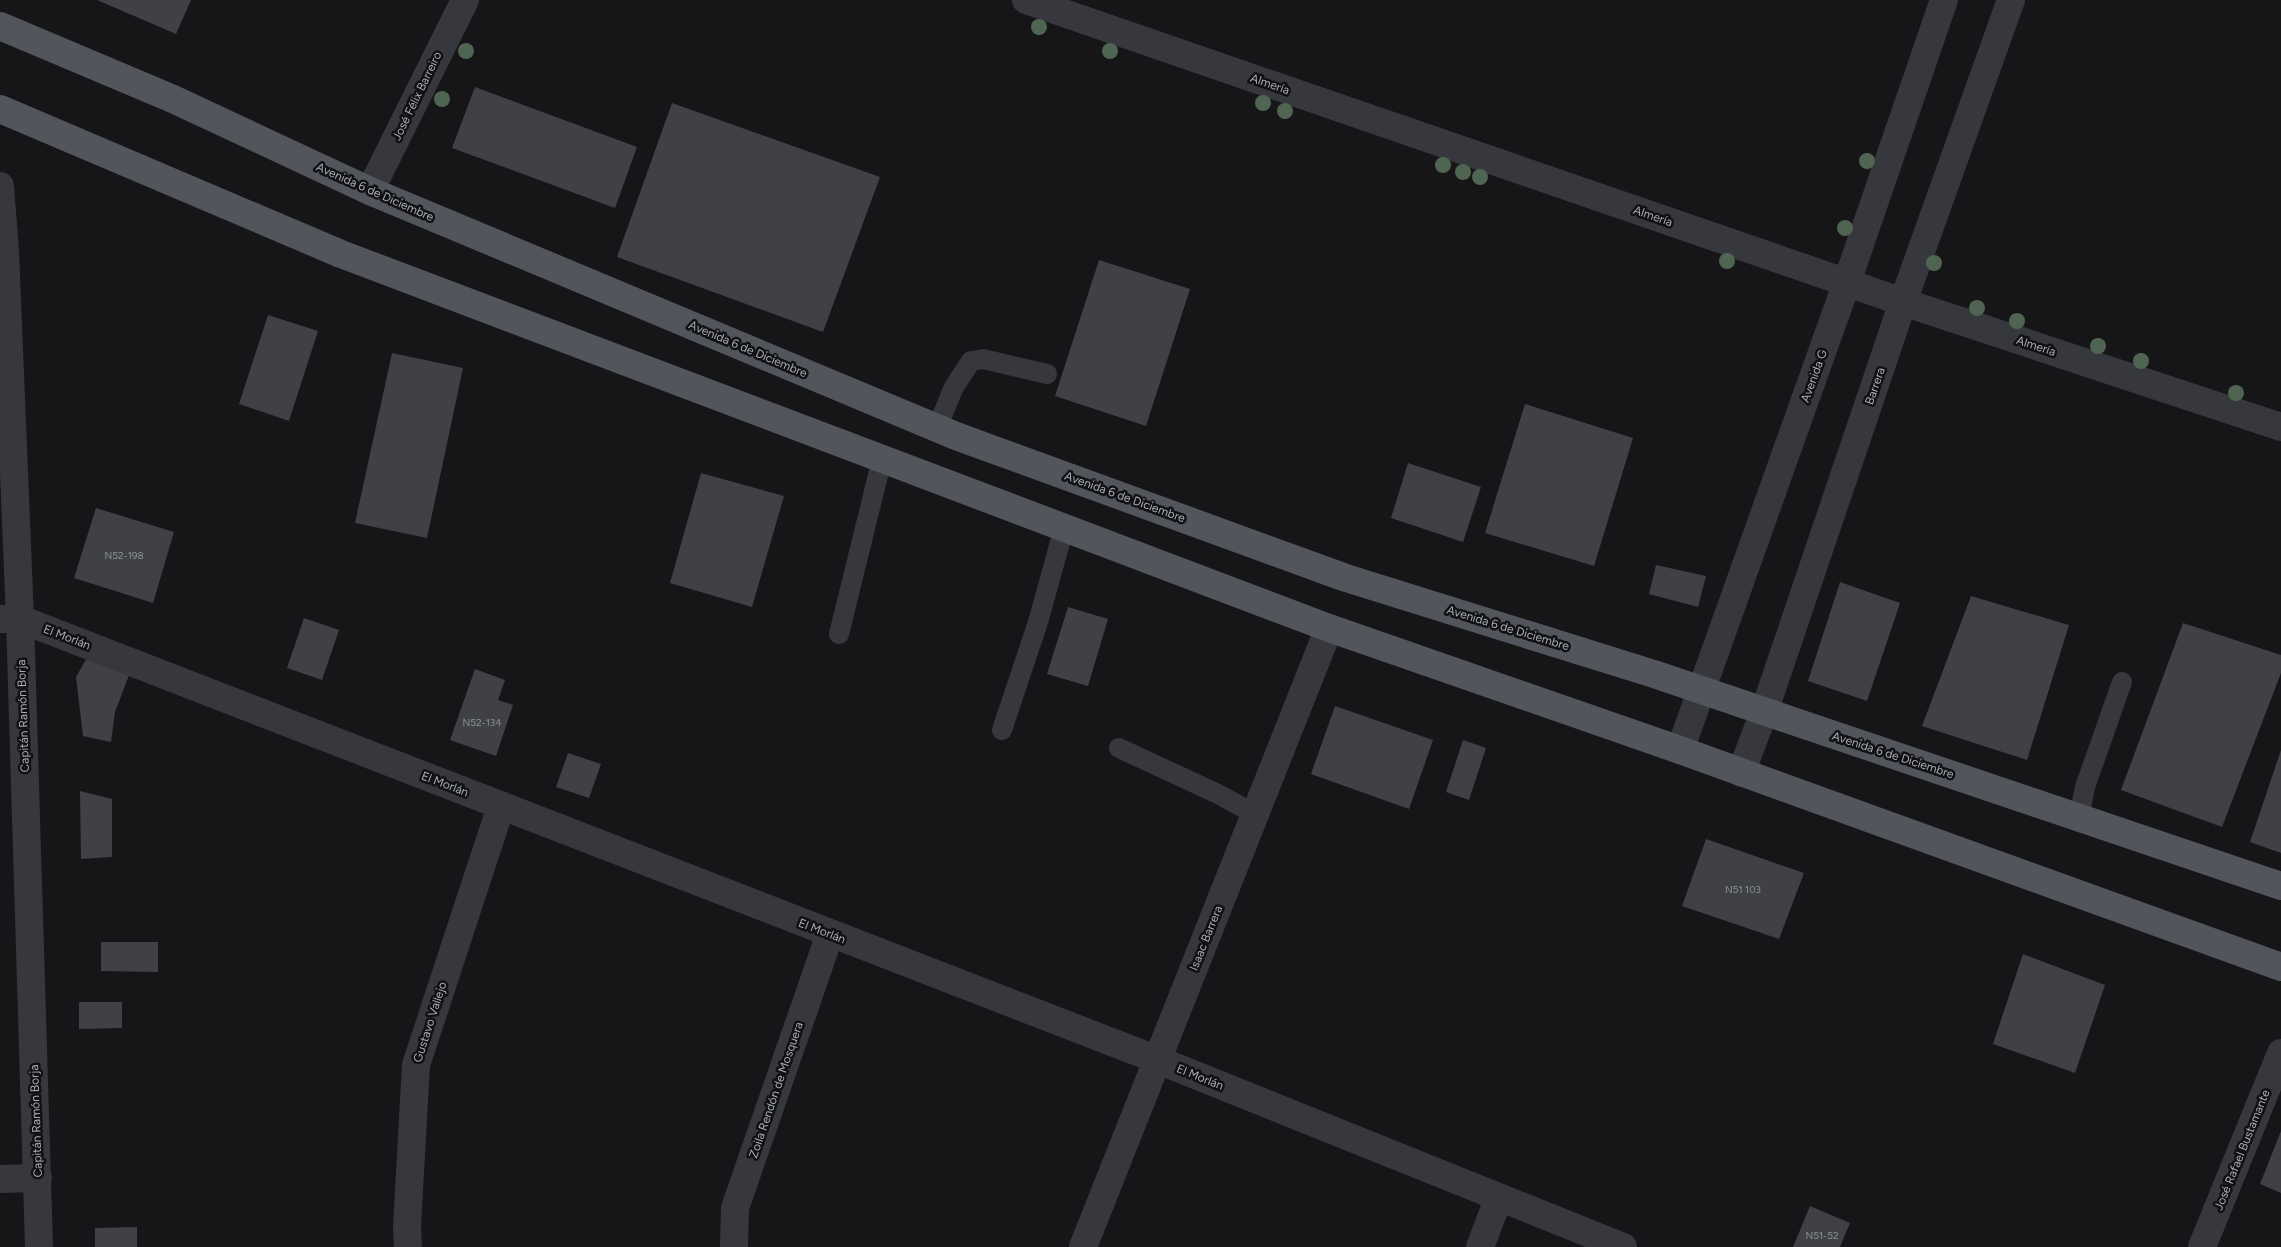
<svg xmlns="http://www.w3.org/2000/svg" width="2281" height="1247" viewBox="0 0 2281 1247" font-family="Figtree,sans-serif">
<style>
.building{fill:#404145}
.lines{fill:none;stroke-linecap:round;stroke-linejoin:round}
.service{stroke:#37383d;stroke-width:20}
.minor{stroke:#37383d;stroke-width:28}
.tertiary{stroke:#37383d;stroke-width:28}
.primary{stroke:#53555c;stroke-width:28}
.tree{fill:#506452}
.labels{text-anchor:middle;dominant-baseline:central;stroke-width:5;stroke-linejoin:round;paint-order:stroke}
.number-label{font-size:10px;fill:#8e929b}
.street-label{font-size:12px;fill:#a8adb8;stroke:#111113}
</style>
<rect width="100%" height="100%" fill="#161618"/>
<path class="building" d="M97,0H191L176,34Z
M475,87L637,147L615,208L452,148Z
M672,103L880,177L823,332L617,257Z
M1099,260L1190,289L1146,426L1055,396Z
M268,315L318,331L289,421L239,404Z
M392,353L463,368L427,538L355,523Z
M1525,404L1633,438L1594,566L1485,533Z
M1408,463L1481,487L1463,542L1391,518Z
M701,473L784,496L752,607L670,583Z
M96,508L174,532L153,603L74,578Z
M1656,565L1706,576L1698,607L1649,594Z
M1840,582L1900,603L1867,701L1808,681Z
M1971,596L2069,625L2027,760L1922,726Z
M1068,607L1108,619L1088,686L1047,674Z
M304,618L339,630L322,680L287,668Z
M2183,623L2281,655V673L2222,827L2121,790Z
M88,656L129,675L115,712L111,742L83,736L76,677Z
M475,669L505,680L498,700L513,705L496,756L450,740Z
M1335,706L1433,740L1409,809L1311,774Z
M1463,740L1486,748L1469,800L1446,792Z
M2281,750V853L2250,842Z
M568,753L601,764L589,798L556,787Z
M80,791L112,799V857L81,859Z
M1706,839L1804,873L1779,939L1682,906Z
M101,942H158V972L101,971Z
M2023,954L2105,985L2075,1073L1993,1044Z
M79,1002H122V1028L79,1029Z
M2281,1131V1193L2260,1184Z
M1810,1206L1850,1223L1840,1247H1793Z
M137,1227V1247H95V1228Z"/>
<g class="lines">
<path class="service" d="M937,428L954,387L971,361L983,359L1047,374
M839,634L882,459
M1002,730L1038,622L1064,528
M1119,748L1218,794L1255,814
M2079,818L2085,787L2122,682"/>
<path class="minor" d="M1026,0L1903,302L2281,427
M370,191L465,0
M0,619H20L1158,1060L1623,1247
M1680,750L1847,282L1944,0
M1741,773L1764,712L1903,302L2011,0
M0,1179L38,1178
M408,1247L407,1227L416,1065L501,806
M734,1247L735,1208L830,934
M1083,1247L1329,628
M1480,1247L1499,1197"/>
<path class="tertiary" d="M0,186L5,251L20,619L39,1247
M2202,1247L2281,1053"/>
<path class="primary" d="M0,26L173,99L370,191L956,436L1346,578L1654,674L2281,886
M0,109L341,254L1329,628L1680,750L2281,967"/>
</g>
<g class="tree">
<circle cx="1039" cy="27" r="8"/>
<circle cx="466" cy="51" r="8"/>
<circle cx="1110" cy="51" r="8"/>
<circle cx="442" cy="99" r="8"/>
<circle cx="1263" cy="103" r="8"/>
<circle cx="1285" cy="111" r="8"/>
<circle cx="1867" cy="161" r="8"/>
<circle cx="1443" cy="165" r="8"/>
<circle cx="1463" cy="172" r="8"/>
<circle cx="1480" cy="177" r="8"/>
<circle cx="1845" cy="228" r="8"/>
<circle cx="1727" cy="261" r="8"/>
<circle cx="1934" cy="263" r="8"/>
<circle cx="1977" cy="308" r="8"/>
<circle cx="2017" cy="321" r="8"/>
<circle cx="2098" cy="346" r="8"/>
<circle cx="2141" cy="361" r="8"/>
<circle cx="2236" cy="393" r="8"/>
</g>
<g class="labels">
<g class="number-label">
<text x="124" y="555">N52-198</text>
<text x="482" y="722">N52-134</text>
<text x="1743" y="889">N51 103</text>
<text x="1822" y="1235">N51-52</text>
</g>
<g class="street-label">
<text transform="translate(1270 84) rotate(19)">Almería</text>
<text transform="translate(417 96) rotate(-64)">José Félix Barreiro</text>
<text transform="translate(375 192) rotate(24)">Avenida 6 de Diciembre</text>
<text transform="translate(1653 216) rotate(19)">Almería</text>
<text transform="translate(2036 346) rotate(18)">Almería</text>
<text transform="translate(748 349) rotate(23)">Avenida 6 de Diciembre</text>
<text transform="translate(1814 376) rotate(-70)">Avenida G</text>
<text transform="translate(1875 386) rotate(-71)">Barrera</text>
<text transform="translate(1125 497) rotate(20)">Avenida 6 de Diciembre</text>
<text transform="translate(1508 628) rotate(17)">Avenida 6 de Diciembre</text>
<text transform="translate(67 637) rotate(21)">El Morlán</text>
<text transform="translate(23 716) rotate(-92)">Capitán Ramón Borja</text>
<text transform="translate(1893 755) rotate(18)">Avenida 6 de Diciembre</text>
<text transform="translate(445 784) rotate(21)">El Morlán</text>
<text transform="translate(822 931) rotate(21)">El Morlán</text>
<text transform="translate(1206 938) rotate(-68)">Isaac Barrera</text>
<text transform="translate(430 1022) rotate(-72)">Gustavo Vallejo</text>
<text transform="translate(1200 1077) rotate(22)">El Morlán</text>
<text transform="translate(776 1090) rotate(-71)">Zoila Rendón de Mosquera</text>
<text transform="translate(36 1121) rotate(-92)">Capitán Ramón Borja</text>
<text transform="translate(2242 1150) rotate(-68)">José Rafael Bustamante</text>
</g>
</g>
</svg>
